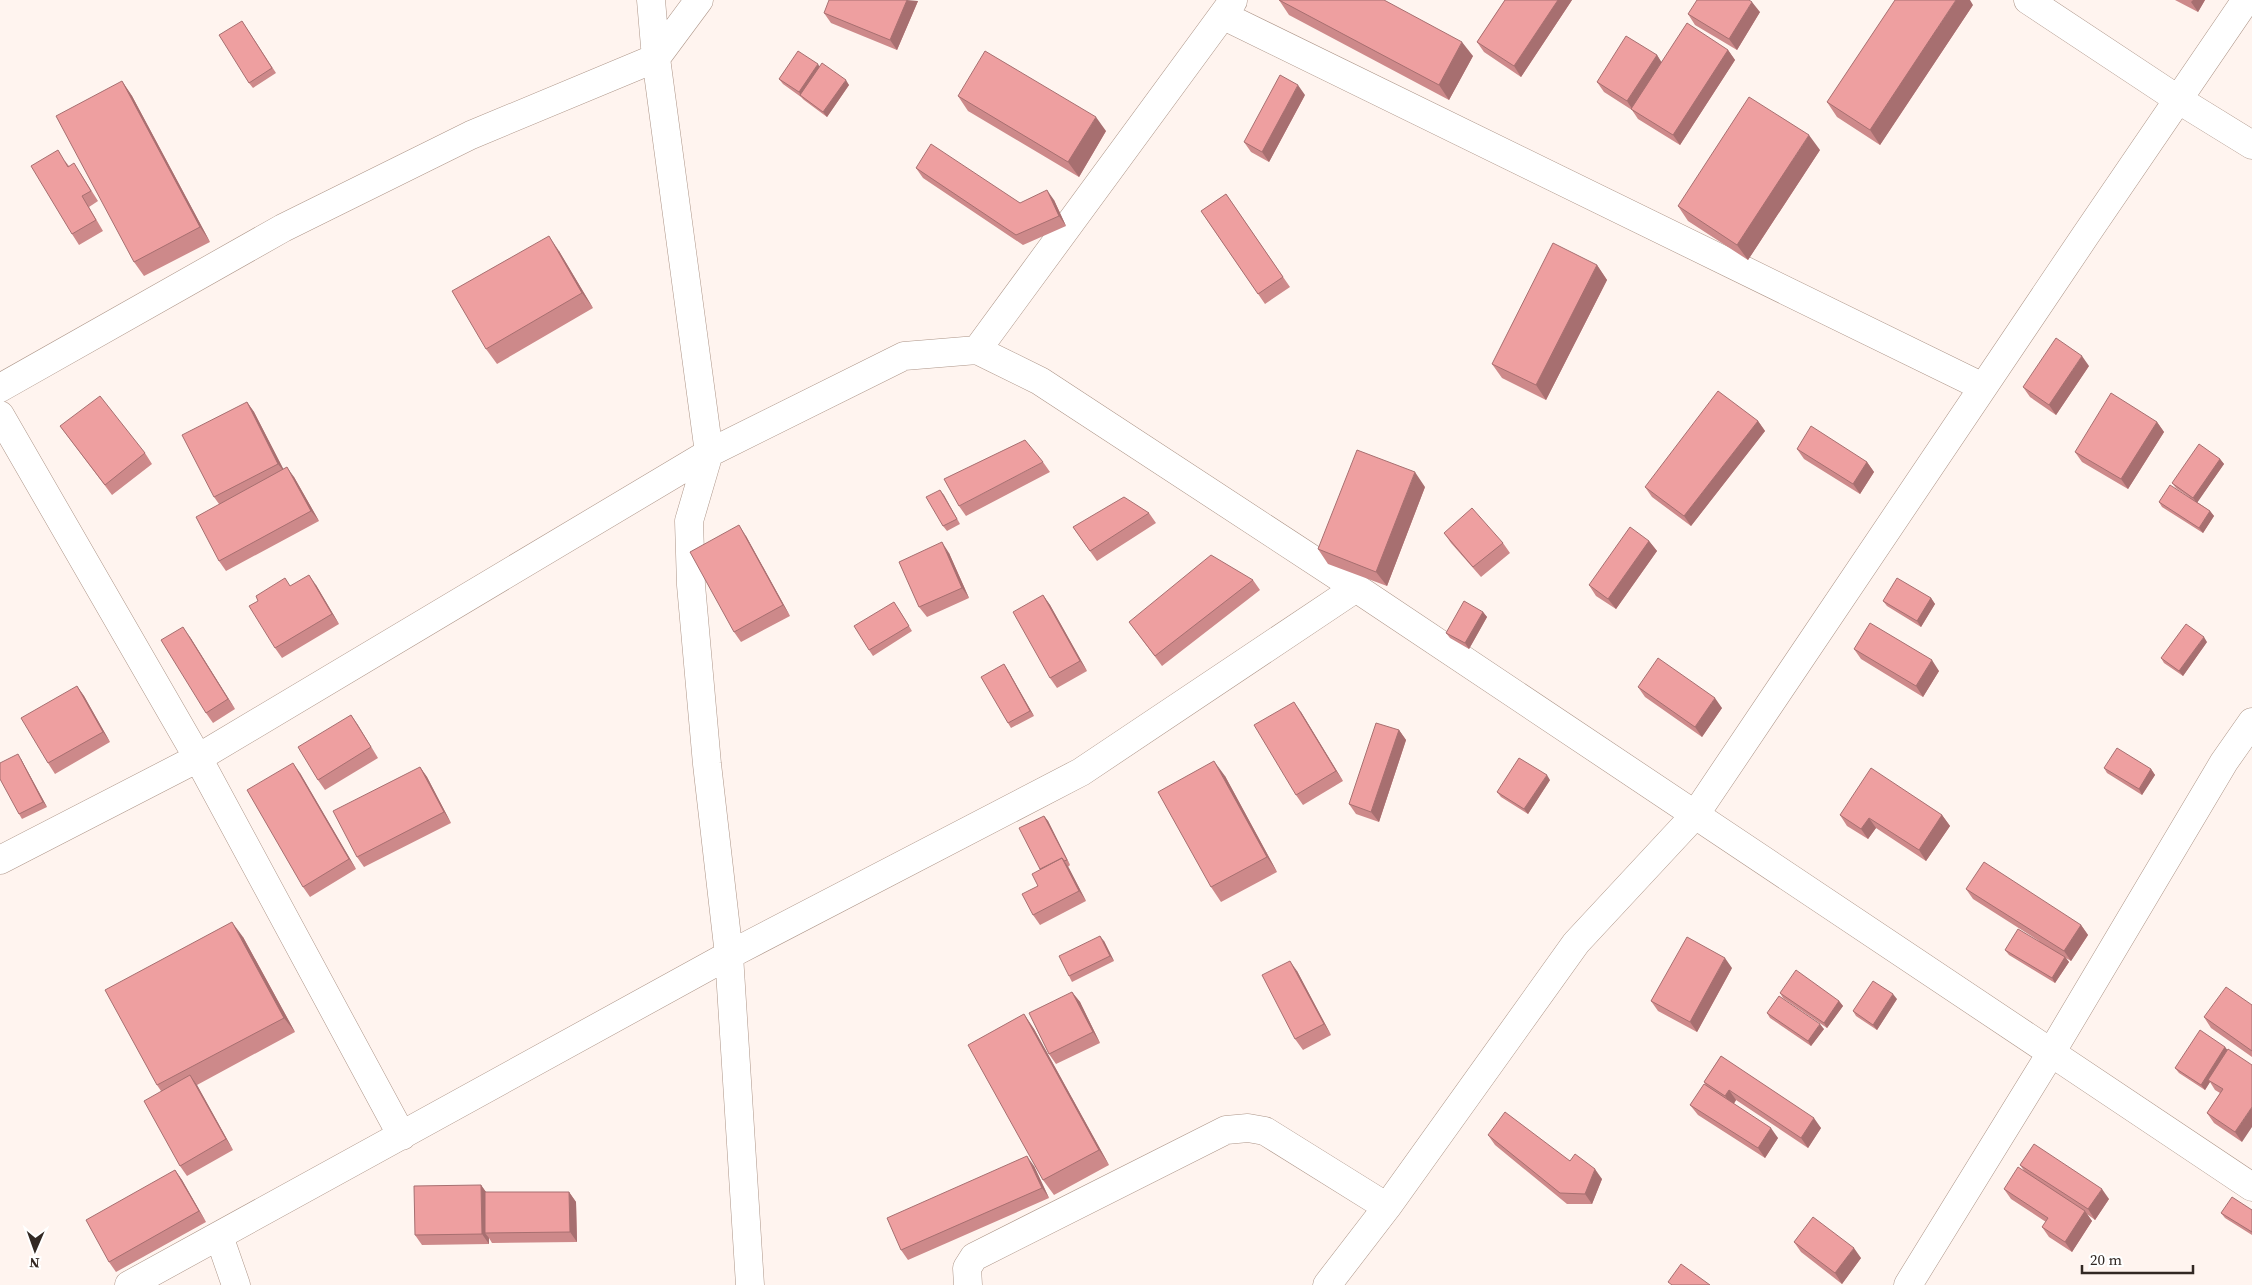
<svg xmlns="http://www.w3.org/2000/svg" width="2252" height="1285" viewBox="0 0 2252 1285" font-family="'Source Serif 4',serif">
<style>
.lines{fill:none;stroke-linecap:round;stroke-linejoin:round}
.minor-casing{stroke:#ad9588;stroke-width:29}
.minor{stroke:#fff;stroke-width:28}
.wall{fill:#cd898a}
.shaded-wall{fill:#a76f70}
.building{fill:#ee9fa0;stroke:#a76f70}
</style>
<rect width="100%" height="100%" fill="#fff4ef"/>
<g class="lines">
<defs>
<path id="minor" d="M651,0L656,58L709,453L689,521L691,585L707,764L729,955L750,1285
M2028,0L2179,100L2252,145
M1224,16L1983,387
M977,350L1233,1
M0,388L283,228L471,135L656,58L699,0
M0,415L198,758L402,1136
M0,860L198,758L709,453L904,356L977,350L1040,381L1356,588L2252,1187
M219,1236L236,1285
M129,1285L729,955L1081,772L1356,588
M968,1285L967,1268L974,1257L1226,1130L1248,1128L1265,1131L1387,1207
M1327,1285L1387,1207L1576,943L1695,815L2085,236L2246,0
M1908,1285L2051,1053L2224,762L2252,722"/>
</defs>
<use href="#minor" class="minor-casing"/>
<use href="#minor" class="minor"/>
</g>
<path class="wall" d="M1279,0L1473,56L1449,100L1289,15Z
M1505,0H1572L1521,77L1484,52L1477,42Z
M2175,0H2205L2198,12Z
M918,1L897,50L831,23L824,13Z
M1973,5L1880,145L1837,117L1827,102Z
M1760,12L1737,50L1695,25L1688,14Z
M242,21L276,73L253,88L249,83Z
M1728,50L1735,60L1680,145L1638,119L1632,110L1604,92L1597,82L1657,55L1661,62Z
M820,67L849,85L827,117L804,100L801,97L783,84L779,79Z
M122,81L132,96L210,242L144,276L134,262Z
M1305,95L1269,162L1251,152L1244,142Z
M958,96L1106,131L1079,177L968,111Z
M1820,150L1748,260L1688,221L1678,206Z
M65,161L69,166L81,174L98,201L89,207L103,231L79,245L72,234Z
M916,168L1020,203L1054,200L1066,226L1023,245L923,178Z
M1226,194L1290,287L1265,304L1201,211Z
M559,251L593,308L497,364L486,349Z
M1597,265L1607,280L1546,400L1502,378L1492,364Z
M2089,366L2056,415L2030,397L2023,387Z
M247,402L254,412L283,469L294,477L319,521L226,571L219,561V504L214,497Z
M1758,421L1765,431L1691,526L1652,497L1645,487Z
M2157,422L2164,432L2128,489L2082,462L2075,452Z
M60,426L145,453L152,464L112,495Z
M1797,449L1867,462L1874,472L1860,494L1804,459Z
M2220,459L2224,464L2197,502L2210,511L2214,516L2203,533L2162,507L2159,502L2189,497L2176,488L2172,483Z
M1043,462L1050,472L966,516L959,506Z
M1425,487L1387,586L1328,564L1318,549Z
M940,490L960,524L947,531L943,526Z
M1149,513L1156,523L1097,561L1073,527Z
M1444,533L1503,543L1510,553L1481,577L1451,543Z
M746,536L790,616L741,642L734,632Z
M1649,541L1657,551L1616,609L1596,596L1589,585Z
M949,553L969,598L927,617L919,607Z
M1253,580L1260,590L1162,666L1129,622Z
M316,585L339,624L282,658L275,648L290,586Z
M1043,595L1050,605L1087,671L1057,688L1050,678Z
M1931,598L1935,604L1921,627L1887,606L1883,601Z
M898,608L912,631L873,656L869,650Z
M1483,612L1487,617L1469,649L1450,638L1446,633Z
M190,637L235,709L213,723L206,713Z
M2207,642L2183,676L2164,663L2161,658Z
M1854,649L1939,671L1923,697L1861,659Z
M1004,664L1034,716L1011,728L1008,723Z
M77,686L84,696L110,742L55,774L48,763Z
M1638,687L1722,708L1702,737L1645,697Z
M1301,712L1343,781L1303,805L1296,795Z
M351,715L378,758L325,790L318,780Z
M1399,730L1406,740L1379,822L1356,814L1349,804Z
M21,759L47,807L22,819L19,814Z
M420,767L427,777L451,823L364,867L357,857Z
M2104,768L2151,769L2155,775L2142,795L2107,773Z
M300,773L356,869L310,897L303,887Z
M1225,776L1277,872L1221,902L1211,887Z
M1550,780L1528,814L1501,797L1497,792Z
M1840,815H1942L1950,826L1926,861L1876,828L1868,839L1847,826Z
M1044,816L1048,821L1070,865L1068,867L1086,901L1040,925L1033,915L1040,869Z
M1966,889L2081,925L2088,935L2071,961L2066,958L2069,962L2055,983L2009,955L2005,950L2039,941L1973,899Z
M243,937L295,1032L197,1085L233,1150L187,1176L180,1166L161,1091L157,1085Z
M1104,941L1114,961L1072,982L1069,976Z
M1732,968L1697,1032L1658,1011L1651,1001Z
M1297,971L1331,1035L1303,1050L1295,1039Z
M1072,992L1080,1002L1100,1043L1056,1064L1049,1054Z
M1780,993L1839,1001L1843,1006L1827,1028L1783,998Z
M1897,999L1877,1030L1856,1016L1853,1011Z
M2252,1005V1057L2211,1028L2204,1017Z
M1767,1013L1824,1029L1811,1046L1770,1018Z
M1024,1014L1034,1029L1109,1165L1054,1195L1043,1180Z
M2225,1047L2227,1050L2242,1142L2214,1123L2207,1113L2220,1093L2215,1090L2210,1082L2205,1090L2179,1073L2175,1068Z
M1721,1056L1821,1128L1808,1148L1736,1100L1734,1104L1778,1138L1765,1158L1698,1115L1690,1105L1706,1086L1704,1082Z
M1488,1135L1570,1161L1602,1179L1592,1204H1567L1495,1145Z
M2020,1165L2109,1199L2095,1220L2087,1214L2092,1221L2072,1252L2049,1237L2042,1227L2046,1222L2011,1199L2004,1189L2025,1172Z
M1034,1166L1049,1198L908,1260L901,1250Z
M175,1170L182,1180L206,1222L116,1272L109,1262Z
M481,1185L486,1192H569L576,1202L577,1242L492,1243L489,1238V1244L422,1245L415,1235Z
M2252,1210V1235L2225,1218L2221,1213Z
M1794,1242L1861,1258L1842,1284L1801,1252Z"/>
<path class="shaded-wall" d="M907,0L918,1L897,50L890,40Z
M1558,0H1572L1521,77L1514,66Z
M1956,0H1970L1973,5L1880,145L1870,130Z
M2193,0H2205L2198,12L2191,2Z
M1752,2L1760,12L1737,50L1729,39Z
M1462,42L1473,56L1449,100L1439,85Z
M1728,50L1735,60L1680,145L1673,135Z
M1657,55L1664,66L1634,112L1627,101Z
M818,64L821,69L801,96L799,92Z
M846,80L849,85L827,117L823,112Z
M122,81L132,96L210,242L200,227Z
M1298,85L1305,95L1269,162L1262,152Z
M1096,117L1106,131L1079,177L1068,162Z
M1809,135L1820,150L1748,260L1737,245Z
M1047,190L1054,200L1066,226L1059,216Z
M549,236L559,251L593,308L582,293Z
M1597,265L1607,280L1546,400L1536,385Z
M2082,356L2089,366L2056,415L2049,405Z
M247,402L254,412L286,474L278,464Z
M1758,421L1765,431L1691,526L1684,516Z
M2157,422L2164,432L2128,489L2121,479Z
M2220,459L2224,464L2197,503L2193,498Z
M1867,462L1874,472L1860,494L1853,484Z
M287,467L294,477L319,521L311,511Z
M1415,472L1425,487L1387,586L1376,572Z
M940,490L944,495L960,524L957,519Z
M2210,511L2214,516L2203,533L2199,528Z
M739,525L746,536L790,616L783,605Z
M1649,541L1657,551L1616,609L1608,599Z
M942,542L949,553L969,598L962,588Z
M309,575L316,585L339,624L332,614Z
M1043,595L1050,605L1087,671L1080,661Z
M1931,598L1935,604L1921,627L1917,621Z
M1483,612L1487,617L1469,649L1465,643Z
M183,627L190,637L235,709L228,699Z
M2204,637L2207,642L2183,676L2179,671Z
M1932,660L1939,671L1923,697L1916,686Z
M1004,664L1008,670L1034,716L1030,711Z
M77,686L84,696L110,742L103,732Z
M1715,698L1722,708L1702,737L1695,727Z
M1294,702L1301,712L1343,781L1336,771Z
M351,715L358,725L378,758L371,747Z
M1399,730L1406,740L1379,822L1371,812Z
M18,754L21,759L47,807L43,802Z
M1214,761L1225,776L1277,872L1267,857Z
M293,763L300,773L356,869L349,859Z
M420,767L427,777L451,823L444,812Z
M2151,769L2155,775L2142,795L2139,789Z
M1547,775L1550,780L1528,814L1524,809Z
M1942,815L1950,826L1926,861L1919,850Z
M1044,816L1048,821L1070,865L1067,860Z
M1869,818L1876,828L1868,839L1861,829Z
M1062,858L1069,868L1086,901L1079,891Z
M232,922L243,937L295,1032L284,1018Z
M2081,925L2088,935L2071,961L2064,951Z
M1100,936L1104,941L1114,961L1110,956Z
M2065,957L2069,962L2055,983L2052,978Z
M1725,958L1732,968L1697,1032L1690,1022Z
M1290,961L1297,971L1331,1035L1324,1024Z
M1072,992L1080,1002L1100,1043L1093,1032Z
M1893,994L1897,999L1877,1030L1873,1025Z
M1839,1001L1843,1006L1827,1028L1824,1023Z
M1024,1014L1034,1029L1109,1165L1099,1150Z
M1820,1024L1824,1029L1811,1046L1808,1041Z
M2225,1047L2229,1052L2208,1080L2210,1082L2205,1090L2201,1085Z
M190,1075L197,1085L233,1150L226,1139Z
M1729,1090L1736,1100L1732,1106L1725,1096Z
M2252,1107V1127L2242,1142L2235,1132Z
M1814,1118L1821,1128L1808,1148L1801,1138Z
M1771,1128L1778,1138L1765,1158L1758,1148Z
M1027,1156L1034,1166L1049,1198L1042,1188Z
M1595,1169L1602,1179L1592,1204L1585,1194Z
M175,1170L182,1180L206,1222L199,1211Z
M481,1185L488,1195L485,1233L489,1238V1244L482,1234Z
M2102,1189L2109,1199L2095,1220L2088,1209Z
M569,1192L576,1202L577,1242L570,1232Z
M2085,1211L2092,1221L2072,1252L2065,1242Z
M1854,1248L1861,1258L1842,1284L1835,1273Z"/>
<path class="building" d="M829,0H907L890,40L824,13Z
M1279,0H1384L1462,42L1439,85Z
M1505,0H1558L1514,66L1477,42Z
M1697,0H1749L1752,2L1729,39L1688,14Z
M1895,0H1956L1870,130L1827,102Z
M242,21L272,68L249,83L219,35Z
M1687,23L1728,50L1673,135L1631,109Z
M1626,36L1657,55L1627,101L1597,82Z
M798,51L818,64L799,92L779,79Z
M985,51L1096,117L1068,162L958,96Z
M822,63L846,80L823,112L800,95Z
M1280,75L1298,85L1262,152L1244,142Z
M122,81L200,227L134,262L56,116Z
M1749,97L1809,135L1737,245L1678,206Z
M931,144L1020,203L1047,190L1059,216L1016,235L916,168Z
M58,150L68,167L74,163L91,191L82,196L96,220L72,234L31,166Z
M1226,194L1283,277L1258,294L1201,211Z
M549,236L582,293L486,349L452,291Z
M1553,243L1597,265L1536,385L1492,364Z
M2056,338L2082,356L2049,405L2023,387Z
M1718,391L1758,421L1684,516L1645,487Z
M2111,393L2157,422L2121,479L2075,452Z
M100,396L145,453L105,485L60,426Z
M247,402L278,464L214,497L182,435Z
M1811,426L1867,462L1853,484L1797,449Z
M1025,440L1043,462L959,506L944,479Z
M2199,444L2220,459L2193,498L2172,483Z
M1357,450L1415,472L1376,572L1318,549Z
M287,467L311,511L219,561L196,517Z
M2170,485L2210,511L2199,528L2159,502Z
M940,490L957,519L943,526L926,497Z
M1124,497L1149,513L1090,551L1073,527Z
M1472,508L1503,543L1473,567L1444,533Z
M739,525L783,605L734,632L690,552Z
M1630,527L1649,541L1608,599L1589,585Z
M942,542L962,588L919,607L899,562Z
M1211,555L1253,580L1155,656L1129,622Z
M309,575L332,614L275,648L249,606L258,601L256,596L285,578L290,586Z
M1897,578L1931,598L1917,621L1883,601Z
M1043,595L1080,661L1050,678L1013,612Z
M1464,601L1483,612L1465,643L1446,633Z
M894,602L909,626L869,650L854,626Z
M1870,623L1932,660L1916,686L1854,649Z
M2186,624L2204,637L2179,671L2161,658Z
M183,627L228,699L206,713L161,640Z
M1658,658L1715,698L1695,727L1638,687Z
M1004,664L1030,711L1008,723L981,677Z
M77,686L103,732L48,763L21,718Z
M1294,702L1336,771L1296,795L1254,725Z
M351,715L371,747L318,780L298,747Z
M1376,723L1399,730L1371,812L1349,804Z
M2117,748L2151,769L2139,789L2104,768Z
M18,754L43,802L19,814L0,779V763Z
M1519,758L1547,775L1524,809L1497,792Z
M1214,761L1267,857L1211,887L1158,792Z
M293,763L349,859L303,887L247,790Z
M420,767L444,812L357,857L333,811Z
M1871,768L1942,815L1919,850L1869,818L1861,829L1840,815Z
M1044,816L1067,860L1064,861L1062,858L1040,869L1019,828Z
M1062,858L1079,891L1033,915L1022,894L1038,886L1032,874Z
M1984,862L2081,925L2064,951L1966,889Z
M232,922L284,1018L157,1085L105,990Z
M2018,929L2065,957L2052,978L2005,950Z
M1100,936L1110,956L1069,976L1059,956Z
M1687,937L1725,958L1690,1022L1651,1001Z
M1290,961L1324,1024L1295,1039L1262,975Z
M1796,970L1839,1001L1824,1023L1780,993Z
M1873,981L1893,994L1873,1025L1853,1011Z
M2226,987L2252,1005V1051L2204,1017Z
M1072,992L1093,1032L1049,1054L1029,1013Z
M1779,996L1820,1024L1808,1041L1767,1013Z
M1024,1014L1099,1150L1043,1180L968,1045Z
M2200,1030L2225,1047L2201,1085L2175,1068Z
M2228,1049L2252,1065V1107L2235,1132L2207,1113L2223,1089L2208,1080Z
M1721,1056L1814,1118L1801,1138L1729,1090L1725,1096L1704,1082Z
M190,1075L226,1139L180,1166L144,1101Z
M1704,1084L1771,1128L1758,1148L1690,1105Z
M1505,1112L1570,1161L1575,1154L1595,1169L1585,1194L1560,1193L1488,1135Z
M2034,1144L2102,1189L2088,1209L2020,1165Z
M1027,1156L1042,1188L901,1250L887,1218Z
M2018,1167L2085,1211L2065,1242L2042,1227L2048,1218L2004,1189Z
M175,1170L199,1211L109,1262L86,1220Z
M481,1185L482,1234L415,1235L414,1186Z
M485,1192H569L570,1232L485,1233Z
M2232,1197L2252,1210V1232L2221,1213Z
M1813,1217L1854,1248L1835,1273L1794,1242Z
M1681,1264L1710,1285H1672L1668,1282Z"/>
<g transform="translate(35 1250) rotate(182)" stroke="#ffffff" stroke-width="4" paint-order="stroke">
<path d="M0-4L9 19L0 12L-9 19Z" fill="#322823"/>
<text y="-8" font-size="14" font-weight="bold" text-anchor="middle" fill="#322823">N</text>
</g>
<path d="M2082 1265v8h111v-8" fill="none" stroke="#322823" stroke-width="2.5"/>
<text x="2090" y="1265" font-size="15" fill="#322823" stroke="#ffffff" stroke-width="4" paint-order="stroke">20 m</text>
</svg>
